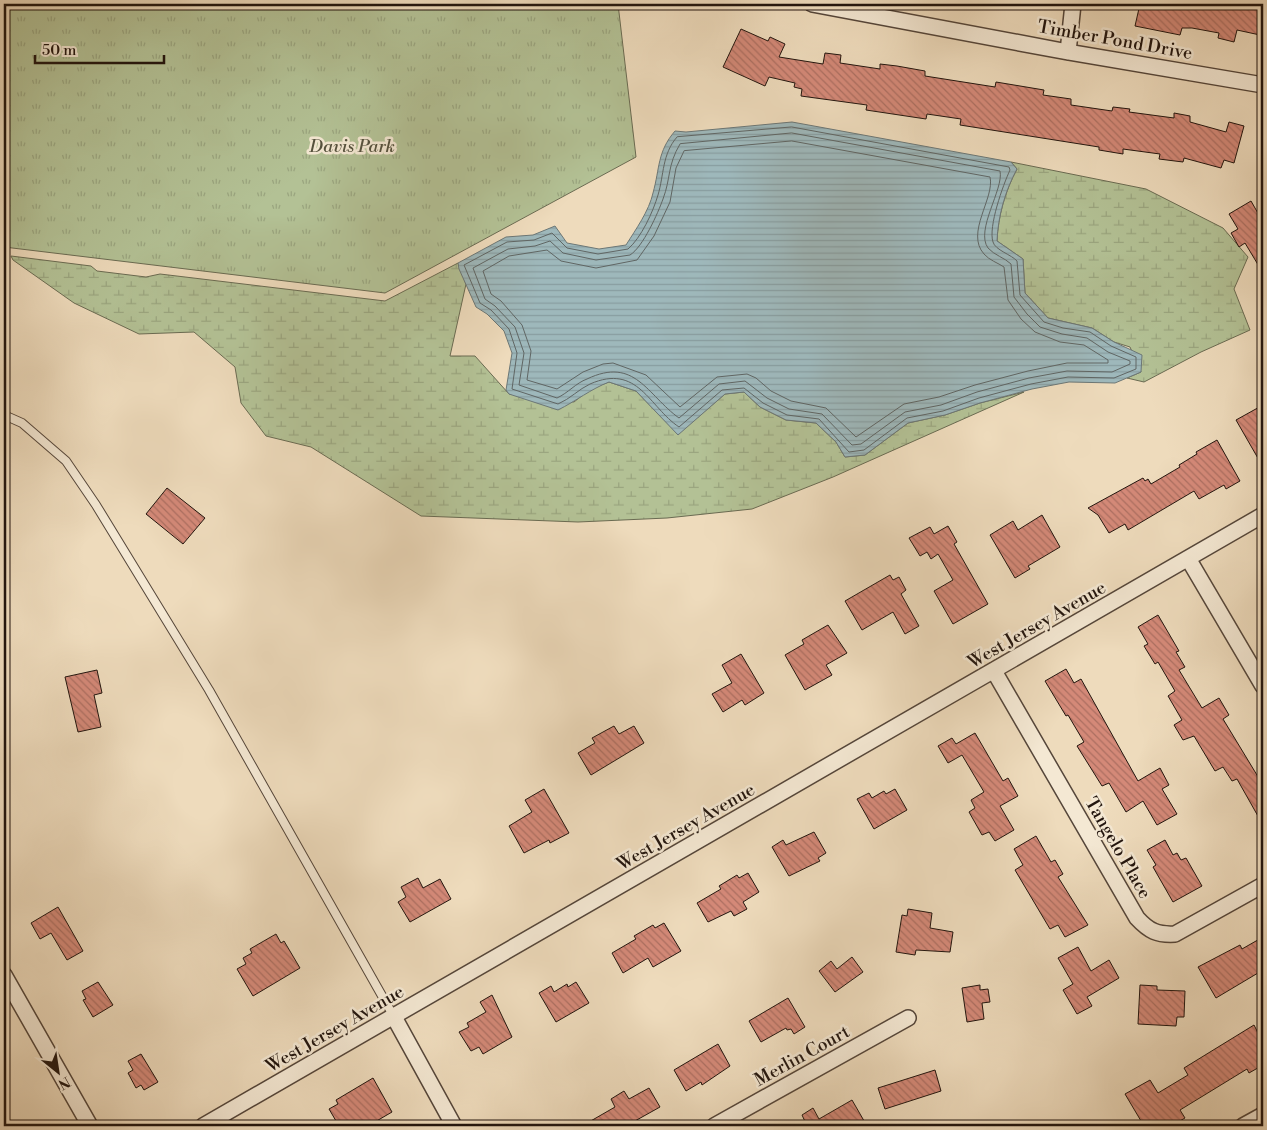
<svg xmlns="http://www.w3.org/2000/svg" width="1267" height="1130" viewBox="0 0 1267 1130" font-family="'Libre Bodoni',serif">
<style>
.wetland{fill:url(#wetland-marsh);stroke:#6a6b52}
.park{fill:url(#park-tufts);stroke:#6a6b52}
.water{fill:url(#water-rules);stroke:#6c7776}
.lines{fill:none;stroke-linecap:round;stroke-linejoin:round}
.shore{stroke:#606664;stroke-width:1}
.building{fill:url(#building-back-hatch);stroke:#22150e}
.lane-casing{stroke:#55463a;stroke-width:10}
.street-casing{stroke:#55463a;stroke-width:18}
.lane{stroke:#f4e8d3;stroke-width:8}
.street{stroke:#f4e8d3;stroke-width:15}
.labels{text-anchor:middle;dominant-baseline:central;stroke-width:5;stroke-linejoin:round;paint-order:stroke}
.street-label{font-size:18px;fill:#22150e;stroke:#f4e8d3}
.park-label{font-size:18px;font-style:italic;fill:#55513d;stroke:#f4e8d3}
</style>
<defs>
<pattern id="wetland-marsh" width="20" height="14" patternUnits="userSpaceOnUse" patternTransform="scale(1.25)"><rect width="20" height="14" fill="#b3c195"/><path d="M1 5h8M5 5V1M11 12h8M15 12V8" fill="none" stroke="#9aa57f"/></pattern>
<pattern id="park-tufts" width="24" height="20" patternUnits="userSpaceOnUse" patternTransform="scale(1.25)"><rect width="24" height="20" fill="#b3c195"/><path d="M3 7l-1-3M5 7V3M7 7l1-3M15 17l-1-3M17 17v-4M19 17l1-3" fill="none" stroke="#9aa57f"/></pattern>
<pattern id="water-rules" width="6" height="5" patternUnits="userSpaceOnUse" patternTransform="scale(1.25)"><rect width="6" height="5" fill="#9eb8bb"/><path d="M0 2.5h6" fill="none" stroke="#889da0"/></pattern>
<pattern id="building-back-hatch" width="6" height="6" patternUnits="userSpaceOnUse" patternTransform="scale(1.25)"><rect width="6" height="6" fill="#d48978"/><path d="M-1 5l2 2M0 0l6 6M5-1l2 2" fill="none" stroke="#ac6f61"/></pattern>
</defs>
<rect width="100%" height="100%" fill="#eedbbc"/>
<filter id="stains"><feTurbulence type="fractalNoise" baseFrequency=".004" numOctaves="4"/><feColorMatrix values="0 0 0 0 .2 0 0 0 0 .09 0 0 0 0 .02 0 0 0 .5 -.17"/></filter>
<radialGradient id="worn" r=".72"><stop offset=".6" stop-color="#630" stop-opacity="0"/><stop offset="1" stop-color="#630" stop-opacity=".3"/></radialGradient>
<path class="wetland" d="M1011,162L1146,189L1223,228L1248,257L1234,289L1250,330L1201,352L1144,382L1127,378L1141,372L1130,347L1114,342L1092,328L1048,318L1025,293L1023,259L997,241C998,217 1005,191 1017,169Z
M11,256L91,266L97,271L146,277L160,274L385,301L458,263L466,284L450,356H475L509,394L574,402L590,389L609,382L636,391L678,434L725,394L744,392L760,407L786,420L816,423L836,442L845,457L865,455L908,423L945,415L980,403L1024,392L833,477L752,509L667,518L578,522L421,516L311,447L266,436L241,403L235,367L194,332L139,334L74,303L13,260Z"/>
<path class="park" d="M4,4H618L636,157L385,293L4,247Z"/>
<path class="water" d="M792,122L1011,162L1017,169C1005,191 998,216 997,241L1023,259L1025,293L1048,318L1092,328L1114,342L1142,355L1141,372L1115,383L1069,382L1032,389L980,403L945,415L908,423L865,455L845,457L836,442L816,423L786,420L760,407L744,392L725,394L678,435L636,391L609,382C591,389 576,401 558,410L509,394L506,390L512,353L504,331L487,314L476,307L459,269L458,263L506,237L533,235L555,226L567,243L599,249L626,245C636,229 649,211 653,193C660,168 657,152 675,131L686,132Z"/>
<g class="lines">
<path class="shore" d="M792,127L1009,167L1010,170C1003,185 988,227 993,242C995,250 1012,255 1017,261L1020,295L1044,322L1063,328L1090,332L1111,346L1136,357V369L1114,378L1068,377L1031,384L979,398L943,411L907,418L864,450L849,452L819,419L787,415L763,403L744,388L722,390L679,427C649,407 638,363 590,384C579,389 570,399 558,404L512,389L517,353L509,329L491,310L480,303L464,265L507,242L534,240L552,233L567,248L598,254L628,249C641,238 653,212 658,195C664,175 662,154 677,137Z
M792,133L1000,171C1004,189 975,230 988,248C994,255 1005,258 1011,264L1014,297L1027,314L1040,327L1062,334L1087,338L1108,352L1130,361V364L1112,372L1067,371L1029,378L977,392L941,405L905,412L861,444L852,445L822,414L789,409L767,398L745,381L719,384L679,418C647,395 635,356 587,379C576,383 568,393 557,398L519,385L524,353L515,327L495,306L485,299L473,268L508,249L535,246L550,241L563,253L596,260L630,255C643,247 658,213 663,199C671,178 667,166 680,144Z
M792,141L990,177C995,198 965,233 984,254C989,260 998,263 1004,267L1008,300L1021,319L1035,332L1060,342L1084,345L1108,360V363H1067L1028,371L975,385L939,397L904,404L856,437L826,408L791,401L771,391L756,378L747,374L717,377L680,407L646,375L613,363L603,364L583,372L557,389L527,380L531,351L522,325L501,301L491,294L483,271L509,256L547,250L561,261L596,268L637,260L654,236L670,202L676,168L684,151Z"/>
</g>
<path class="building" d="M1140,4H1198L1224,9L1225,4H1255V6L1263,7L1260,35L1237,30L1234,42L1218,38L1219,33L1192,28H1182L1180,35L1135,26Z
M741,29L768,41L770,37L785,44L779,57L823,64L825,53L841,55L840,63L880,69V64L897,66L925,71V76L995,87L996,82L1044,90L1043,95L1071,99V105L1112,111L1113,107L1130,109L1129,112L1174,118V113L1190,116V122L1226,132L1229,122L1244,126L1234,163L1224,160L1221,168L1184,158L1183,162L1159,159L1160,154L1123,149V154L1099,150V147L960,125L961,119L927,114L926,119L866,110L867,105L801,96L802,89L794,87L795,83L769,77L765,86L723,67Z
M1251,201L1263,222V273L1245,243L1239,247L1231,233L1238,229L1229,214Z
M1263,405V467L1236,420Z
M1217,440L1240,481L1226,489L1224,485L1199,499L1194,491L1128,530L1125,524L1109,533L1098,515L1088,508L1143,478L1145,481L1148,479L1151,484L1180,467L1179,465L1197,454L1196,452Z
M167,488L205,518L183,544L146,514Z
M1042,515L1060,547L1028,566L1030,569L1015,578L990,535L1013,521L1018,530Z
M948,526L957,542L954,544L988,604L953,624L934,591L953,580L938,554L931,559L927,552L920,556L909,538L930,527L934,534Z
M890,575L893,580L899,577L906,590L901,594L919,626L905,634L893,612L862,630L845,601Z
M1158,615L1179,651L1176,652L1185,667L1179,670L1202,708L1219,698L1229,715L1223,719L1263,785V825L1237,779L1232,781L1223,767L1215,771L1194,736L1183,740L1174,725L1182,720L1168,696L1175,691L1158,662L1155,664L1144,646L1148,644L1138,627Z
M828,625L847,653L826,665L832,675L805,690L785,655L804,644L802,640Z
M741,654L764,693L745,705L742,700L723,712L712,694L732,683L722,665Z
M1066,669L1074,683L1081,679L1138,781L1160,768L1169,785L1162,789L1177,814L1157,825L1143,801L1126,812L1109,783L1102,786L1077,746L1084,742L1068,715L1066,716L1045,681Z
M97,670L102,693L94,695L101,727L78,732L65,677Z
M614,726L619,734L634,726L644,743L591,775L578,753L595,743L592,738Z
M975,733L1003,781L1008,778L1018,796L1000,806L1014,830L995,841L989,832L982,835L969,812L975,808L971,800L984,792L962,755L948,763L938,746L952,738L956,744Z
M544,789L569,833L550,843L549,840L524,853L509,826L532,812L525,800Z
M895,789L907,810L874,829L857,799L869,793L872,798L884,791L886,794Z
M814,832L826,853L818,858L820,861L789,876L772,847L783,840L786,845Z
M1036,836L1051,862L1055,860L1063,874L1058,877L1088,925L1065,937L1058,925L1050,929L1015,870L1023,865L1014,849Z
M1165,840L1173,855L1177,853L1181,860L1186,858L1202,886L1173,902L1153,867L1156,865L1147,850Z
M748,873L759,892L743,902L747,909L734,916L731,911L708,922L697,903L721,889L719,886L737,875L739,878Z
M418,878L423,888L440,879L451,899L410,922L398,902L406,897L401,887Z
M58,907L83,951L67,960L51,933L40,939L31,923Z
M908,909L932,913L930,928L953,932L950,952L916,950L915,955L896,952L902,915L907,916Z
M664,923L681,951L653,967L648,958L623,973L612,953L636,939L634,936L653,925L655,928Z
M276,934L281,943L284,941L300,968L253,996L237,969L246,964L243,958L252,953L250,949Z
M1263,937V970L1216,998L1198,967L1240,945L1242,949Z
M1078,947L1091,971L1109,960L1119,978L1087,997L1092,1006L1077,1014L1063,990L1073,984L1058,958Z
M852,957L863,972L835,992L819,971L831,961L837,969Z
M98,982L113,1005L93,1017L83,1000L86,999L82,991Z
M576,982L589,1003L556,1022L539,993L551,986L554,992L567,984L568,987Z
M980,985V990L988,989L990,1002L982,1003L984,1019L967,1022L962,988Z
M1140,985L1157,986V990L1185,991L1184,1017H1177L1176,1026L1138,1024Z
M492,995L512,1037L483,1054L479,1047L471,1051L459,1032L469,1027L467,1023L486,1012L480,1002Z
M788,998L805,1027L794,1034L791,1029L787,1030L786,1028L761,1042L749,1021Z
M1254,1025L1258,1033L1263,1030V1065L1249,1073L1247,1069L1180,1110L1185,1118L1171,1126H1144L1125,1094L1150,1080L1158,1093L1188,1075L1184,1068Z
M718,1044L730,1066L702,1085L701,1082L686,1091L674,1070Z
M141,1054L158,1082L144,1090L141,1085L136,1088L128,1073L133,1070L128,1061Z
M935,1070L941,1091L885,1109L878,1088Z
M373,1078L392,1112L368,1126H339L329,1109L338,1104L336,1100Z
M649,1088L660,1107L626,1126H582L615,1107L611,1099L624,1091L629,1099Z
M852,1100L867,1126H807L802,1115L813,1108L819,1119Z"/>
<g class="lines">
<defs>
<path id="lane" d="M4,415L22,423L66,461L96,505L209,690L394,1017"/>
<path id="street" d="M812,4L1068,52L1263,85
M1068,52L1073,4
M1189,560L1263,686
M994,671L1137,918C1149,931 1157,935 1175,934L1263,885
M4,975L90,1126
M394,1017L454,1126
M203,1126L1263,515
M714,1126L908,1018
M1243,1126L1263,1115"/>
</defs>
<use href="#lane" class="lane-casing"/>
<use href="#street" class="street-casing"/>
<use href="#lane" class="lane"/>
<use href="#street" class="street"/>
</g>
<g class="labels">
<g class="street-label">
<text transform="translate(1115 40) rotate(10)">Timber Pond Drive</text>
<text transform="translate(1037 625) rotate(-30)">West Jersey Avenue</text>
<text transform="translate(686 827) rotate(-30)">West Jersey Avenue</text>
<text transform="translate(1118 848) rotate(60)">Tangelo Place</text>
<text transform="translate(335 1029) rotate(-30)">West Jersey Avenue</text>
<text transform="translate(802 1056) rotate(-29)">Merlin Court</text>
</g>
<g class="park-label">
<text x="352" y="146">Davis Park</text>
</g>
</g>
<rect width="1267" height="1130" fill="none" stroke="#eedbbc" stroke-width="20"/>
<rect x="5" y="5" width="1257" height="1120" fill="none" stroke="#22150e" stroke-width="2.5"/>
<rect x="10" y="10" width="1247" height="1110" fill="none" stroke="#22150e"/>
<g transform="translate(58 1072) rotate(150)" stroke="#f4e8d3" stroke-width="4" paint-order="stroke">
<path d="M0-4L9 19L0 12L-9 19Z" fill="#22150e"/>
<text y="-8" font-size="14" font-weight="bold" text-anchor="middle" fill="#22150e">N</text>
</g>
<path d="M35 55v8h129v-8" fill="none" stroke="#22150e" stroke-width="2.5"/>
<text x="42" y="55" font-size="15" fill="#22150e" stroke="#f4e8d3" stroke-width="4" paint-order="stroke">50 m</text>
<rect width="100%" height="100%" filter="url(#stains)"/>
<rect width="100%" height="100%" fill="url(#worn)"/>
</svg>
